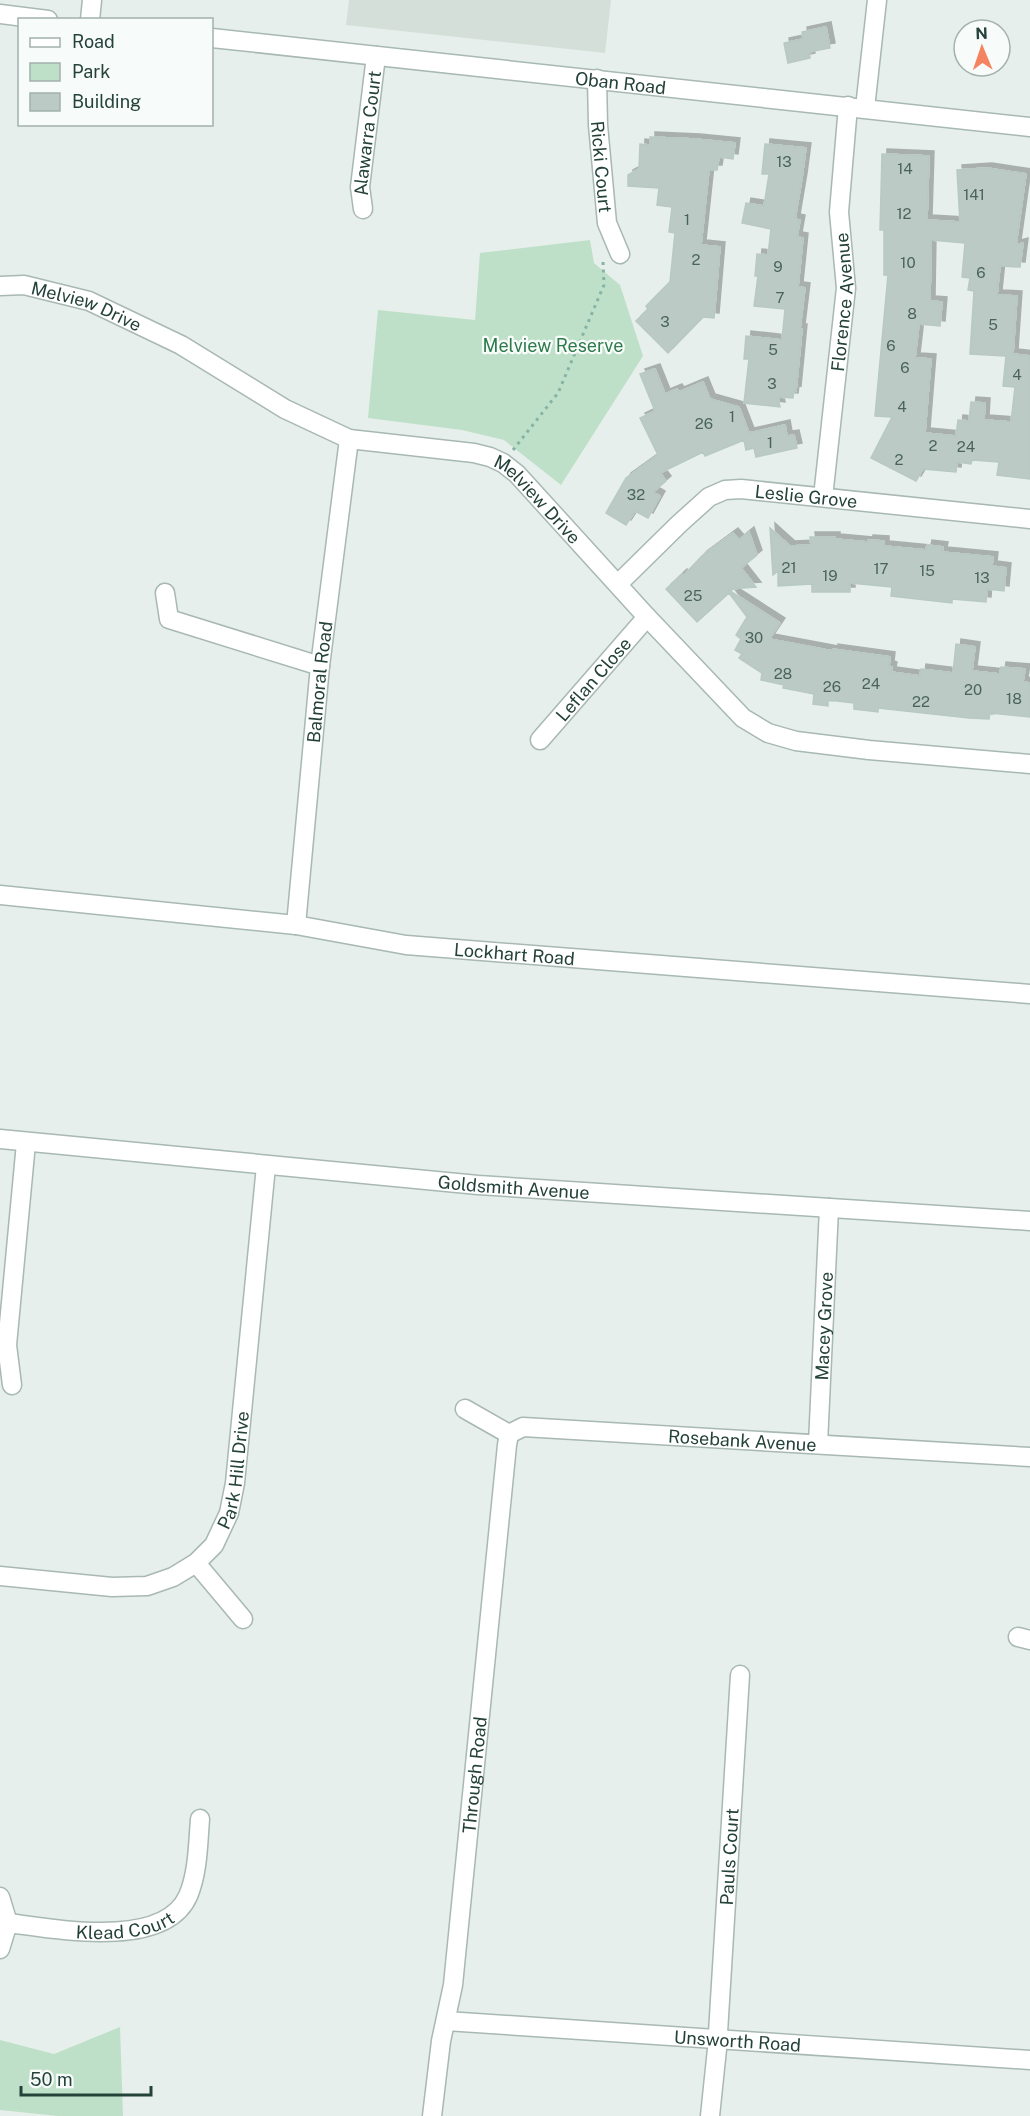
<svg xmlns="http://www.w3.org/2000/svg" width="1030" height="2116" viewBox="0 0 1030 2116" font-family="'Public Sans',sans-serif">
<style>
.built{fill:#d4dfda}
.green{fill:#bfe0c8}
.building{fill:#bbcac4;stroke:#b8c9c2;stroke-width:1.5;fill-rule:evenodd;filter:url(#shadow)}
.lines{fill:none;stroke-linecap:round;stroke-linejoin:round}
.minor-casing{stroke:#a8b8b2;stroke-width:21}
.tertiary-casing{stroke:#a8b8b2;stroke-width:21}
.path{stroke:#86b3a5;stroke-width:3;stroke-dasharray:3 4.5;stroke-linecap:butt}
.minor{stroke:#fff;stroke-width:18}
.tertiary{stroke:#fff;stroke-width:18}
.labels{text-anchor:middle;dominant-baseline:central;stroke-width:4.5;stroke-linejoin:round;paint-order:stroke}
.number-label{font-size:15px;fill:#4a645c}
.street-label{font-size:18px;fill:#24423a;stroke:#f7fbf9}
.park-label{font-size:18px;fill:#2d7a4b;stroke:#f7fbf9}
</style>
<defs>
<filter id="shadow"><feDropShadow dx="5" dy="-5" stdDeviation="0" flood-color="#0004"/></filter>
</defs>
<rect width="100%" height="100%" fill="#e6efeb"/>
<path class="built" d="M349,0H611L605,53L346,25Z"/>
<path class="green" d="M590,240L594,263L620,285L643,356L561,485L504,440L462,430L368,418L378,310L475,320L480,253Z
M120,2027L123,2116H58L0,2110V2040L54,2054Z"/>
<path class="building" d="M826,27L830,48L809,52L810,58L788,63L784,43L803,39L802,32Z
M650,137L695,139L735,143L733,159L719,157L717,170H709L701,245L720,247L714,318L703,317L668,353L636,321L648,309L646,306L670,282L675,233L669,232L672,207L657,205L659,188L628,186V175L639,169L640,144L650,145Z
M765,144L806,148L802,178L795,219L800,220L797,237L803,238L798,287L805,288L800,329H802L796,391L794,390L793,398L778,397L780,407L744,403L749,359H744L746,336L782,340L785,309L754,306L758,276H755L757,254L768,255L771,229L742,223L746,203L764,206L769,174H762Z
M882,154L929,156L927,220L960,222L957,170L987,168L1026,174L1016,245L1023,243L1020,267L1000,266L997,295L1017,296L1013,354L1030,356V479L997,475L999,462L972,460L971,464L957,462L956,472L923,469L916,481L871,458L892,417L875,416L888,275H884V230H880ZM931,240L965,243L962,277L970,278L968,290L974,291L970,354L1006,356L1003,386L1015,387L1011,422L984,420L985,403L971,402L969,421L958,420L956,436L925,433L931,359L915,358L919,324L940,326L942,302L930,301Z
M655,369L665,394L677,389L679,392L703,382L710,399L739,407L749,433L785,425L787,436L794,435L797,448L756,457L754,448L746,450L744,440L705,456L703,452L660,473L666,481L653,492L660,496L648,518L635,511L626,525L606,513L626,478L658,455L640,418L655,411L640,374Z
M770,528L790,546L811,545L810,537H835V539L868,542V540L884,541V546L926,550L927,545L943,547L942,552L993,557L992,566L1006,568L1004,591L987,589L986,602L952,599V603L891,596L892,587L850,583V592H812V584L778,586V571L773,575Z
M749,532L757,555L741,568L756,587L727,589L780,623L769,639L833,651V649L890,657L889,666L892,667L891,672L920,676L921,669L953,673L956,644L975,647L972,671L1000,674L1001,667L1025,669L1023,682L1030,683V717L990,713L989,719L969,718L878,708V712L854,709V703L828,700V706L813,704L814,694L783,688L784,685L761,680L762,673L739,658L742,654L735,650L741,639L736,635L747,617L729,593L697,622L666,589L682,574L683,576L702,556L733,533L739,540Z"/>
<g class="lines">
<defs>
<g id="minor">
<path d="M90,20L92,0"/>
<path id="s1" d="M597,79L598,125L607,223L620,254"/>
<path d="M865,108L877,0"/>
<path id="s2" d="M363,209L360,187L376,56"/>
<path id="s3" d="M0,286L24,285L89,301L181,345L285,409L349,439L474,453L490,457L503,463L517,474L647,617L743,718L768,733L796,741L869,750L1030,764"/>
<path id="s4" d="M823,497L846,288L839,212L848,106"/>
<path id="s5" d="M618,584L679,524L709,497L725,490L741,489L1030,519"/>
<path d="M165,593L169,619L320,666"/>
<path id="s6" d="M540,740L647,617"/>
<path id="s7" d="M0,895L296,925L406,945L1030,994"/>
<path id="s8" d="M296,925L320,666L349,439"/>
<path id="s9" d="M0,1139L478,1185L1030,1221"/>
<path d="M12,1385L7,1345L26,1143"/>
<path id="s10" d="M465,1409L509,1434L523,1427L1030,1457"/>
<path id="s11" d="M818,1444L829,1208"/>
<path d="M196,1563L243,1619"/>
<path id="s12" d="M0,1576L112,1587L147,1586L173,1577L196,1563L214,1545L229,1513L235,1483L266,1166"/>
<path d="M1018,1637L1030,1640"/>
<path d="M0,1897L8,1923L0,1949"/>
<path id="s13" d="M8,1923C55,1929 164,1950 188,1896C198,1873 198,1844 200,1819"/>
<path id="s14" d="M446,2021L1030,2060"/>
<path id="s15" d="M432,2116L441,2041L453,1985L507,1445L509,1434"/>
<path id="s16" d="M710,2116L717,2049L740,1675"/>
</g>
<g id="tertiary">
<path d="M0,14L48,20"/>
<path id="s17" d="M212,38L1030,127"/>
</g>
</defs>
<use href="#minor" class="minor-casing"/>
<use href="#tertiary" class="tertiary-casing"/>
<path class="path" d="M513,450L558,393L604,285L603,262"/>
<use href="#minor" class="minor"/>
<use href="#tertiary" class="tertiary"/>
</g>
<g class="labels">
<g class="number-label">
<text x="784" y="161">13</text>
<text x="905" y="168">14</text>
<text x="974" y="194">141</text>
<text x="904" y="213">12</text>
<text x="687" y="219">1</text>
<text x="696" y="259">2</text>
<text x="908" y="262">10</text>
<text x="778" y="266">9</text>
<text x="981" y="272">6</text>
<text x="780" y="297">7</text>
<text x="912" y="313">8</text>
<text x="665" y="321">3</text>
<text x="993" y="324">5</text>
<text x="891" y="345">6</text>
<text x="773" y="349">5</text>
<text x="905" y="367">6</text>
<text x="1017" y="374">4</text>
<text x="772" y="383">3</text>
<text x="902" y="406">4</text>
<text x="732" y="416">1</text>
<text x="704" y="423">26</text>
<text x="770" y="442">1</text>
<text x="933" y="445">2</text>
<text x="966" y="446">24</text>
<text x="899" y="459">2</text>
<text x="636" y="494">32</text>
<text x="789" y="567">21</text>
<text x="881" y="568">17</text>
<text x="927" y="570">15</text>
<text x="830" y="575">19</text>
<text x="982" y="577">13</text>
<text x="693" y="595">25</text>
<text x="754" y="637">30</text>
<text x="783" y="673">28</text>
<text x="871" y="683">24</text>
<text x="832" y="686">26</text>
<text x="973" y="689">20</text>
<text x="1014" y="698">18</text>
<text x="921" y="701">22</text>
</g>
<g class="street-label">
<text stroke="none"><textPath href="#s17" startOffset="411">Oban Road</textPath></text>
<text stroke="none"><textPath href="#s2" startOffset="76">Alawarra Court</textPath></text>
<text stroke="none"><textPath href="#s1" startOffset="88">Ricki Court</textPath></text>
<text stroke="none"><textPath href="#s4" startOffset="196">Florence Avenue</textPath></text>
<text stroke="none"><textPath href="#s3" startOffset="90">Melview Drive</textPath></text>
<text stroke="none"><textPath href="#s5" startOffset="225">Leslie Grove</textPath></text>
<text stroke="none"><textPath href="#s3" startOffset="592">Melview Drive</textPath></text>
<text stroke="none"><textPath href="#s6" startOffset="81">Leflan Close</textPath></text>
<text stroke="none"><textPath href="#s8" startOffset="244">Balmoral Road</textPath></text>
<text stroke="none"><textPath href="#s7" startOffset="518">Lockhart Road</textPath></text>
<text stroke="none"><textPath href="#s9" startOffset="516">Goldsmith Avenue</textPath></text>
<text stroke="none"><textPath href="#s11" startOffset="118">Macey Grove</textPath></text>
<text stroke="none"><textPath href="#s10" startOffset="286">Rosebank Avenue</textPath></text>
<text stroke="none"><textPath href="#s12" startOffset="306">Park Hill Drive</textPath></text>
<text stroke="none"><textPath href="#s15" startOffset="344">Through Road</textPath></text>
<text stroke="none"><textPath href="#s16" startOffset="260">Pauls Court</textPath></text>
<text stroke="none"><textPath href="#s13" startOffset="118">Klead Court</textPath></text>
<text stroke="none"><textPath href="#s14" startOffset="292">Unsworth Road</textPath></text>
</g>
<g class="park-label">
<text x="553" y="345">Melview Reserve</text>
</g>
</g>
<rect x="18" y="18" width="195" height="108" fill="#f7fbf9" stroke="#a3b1ad" stroke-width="1.5"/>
<rect x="30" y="38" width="30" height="9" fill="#ffffff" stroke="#a3b1ad" stroke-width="1.5"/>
<text x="72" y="48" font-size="18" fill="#24423a">Road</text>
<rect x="30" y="63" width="30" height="18" fill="#bfe0c8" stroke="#a3b1ad" stroke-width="1.5"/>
<text x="72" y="78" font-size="18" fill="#24423a">Park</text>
<rect x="30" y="93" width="30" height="18" fill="#bbcac4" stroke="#a3b1ad" stroke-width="1.5"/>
<text x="72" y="108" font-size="18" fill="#24423a">Building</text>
<g transform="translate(982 48) rotate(358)"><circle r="28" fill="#f7fbf9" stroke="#a3b1ad" stroke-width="1.5"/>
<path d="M0-4.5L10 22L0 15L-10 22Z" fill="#f4845f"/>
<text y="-9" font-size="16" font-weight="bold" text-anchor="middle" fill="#24423a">N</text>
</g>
<path d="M21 2086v9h130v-9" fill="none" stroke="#24423a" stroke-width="3"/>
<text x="30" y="2086" font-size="18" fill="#24423a" stroke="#f7fbf9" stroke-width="4.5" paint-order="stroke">50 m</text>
</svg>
